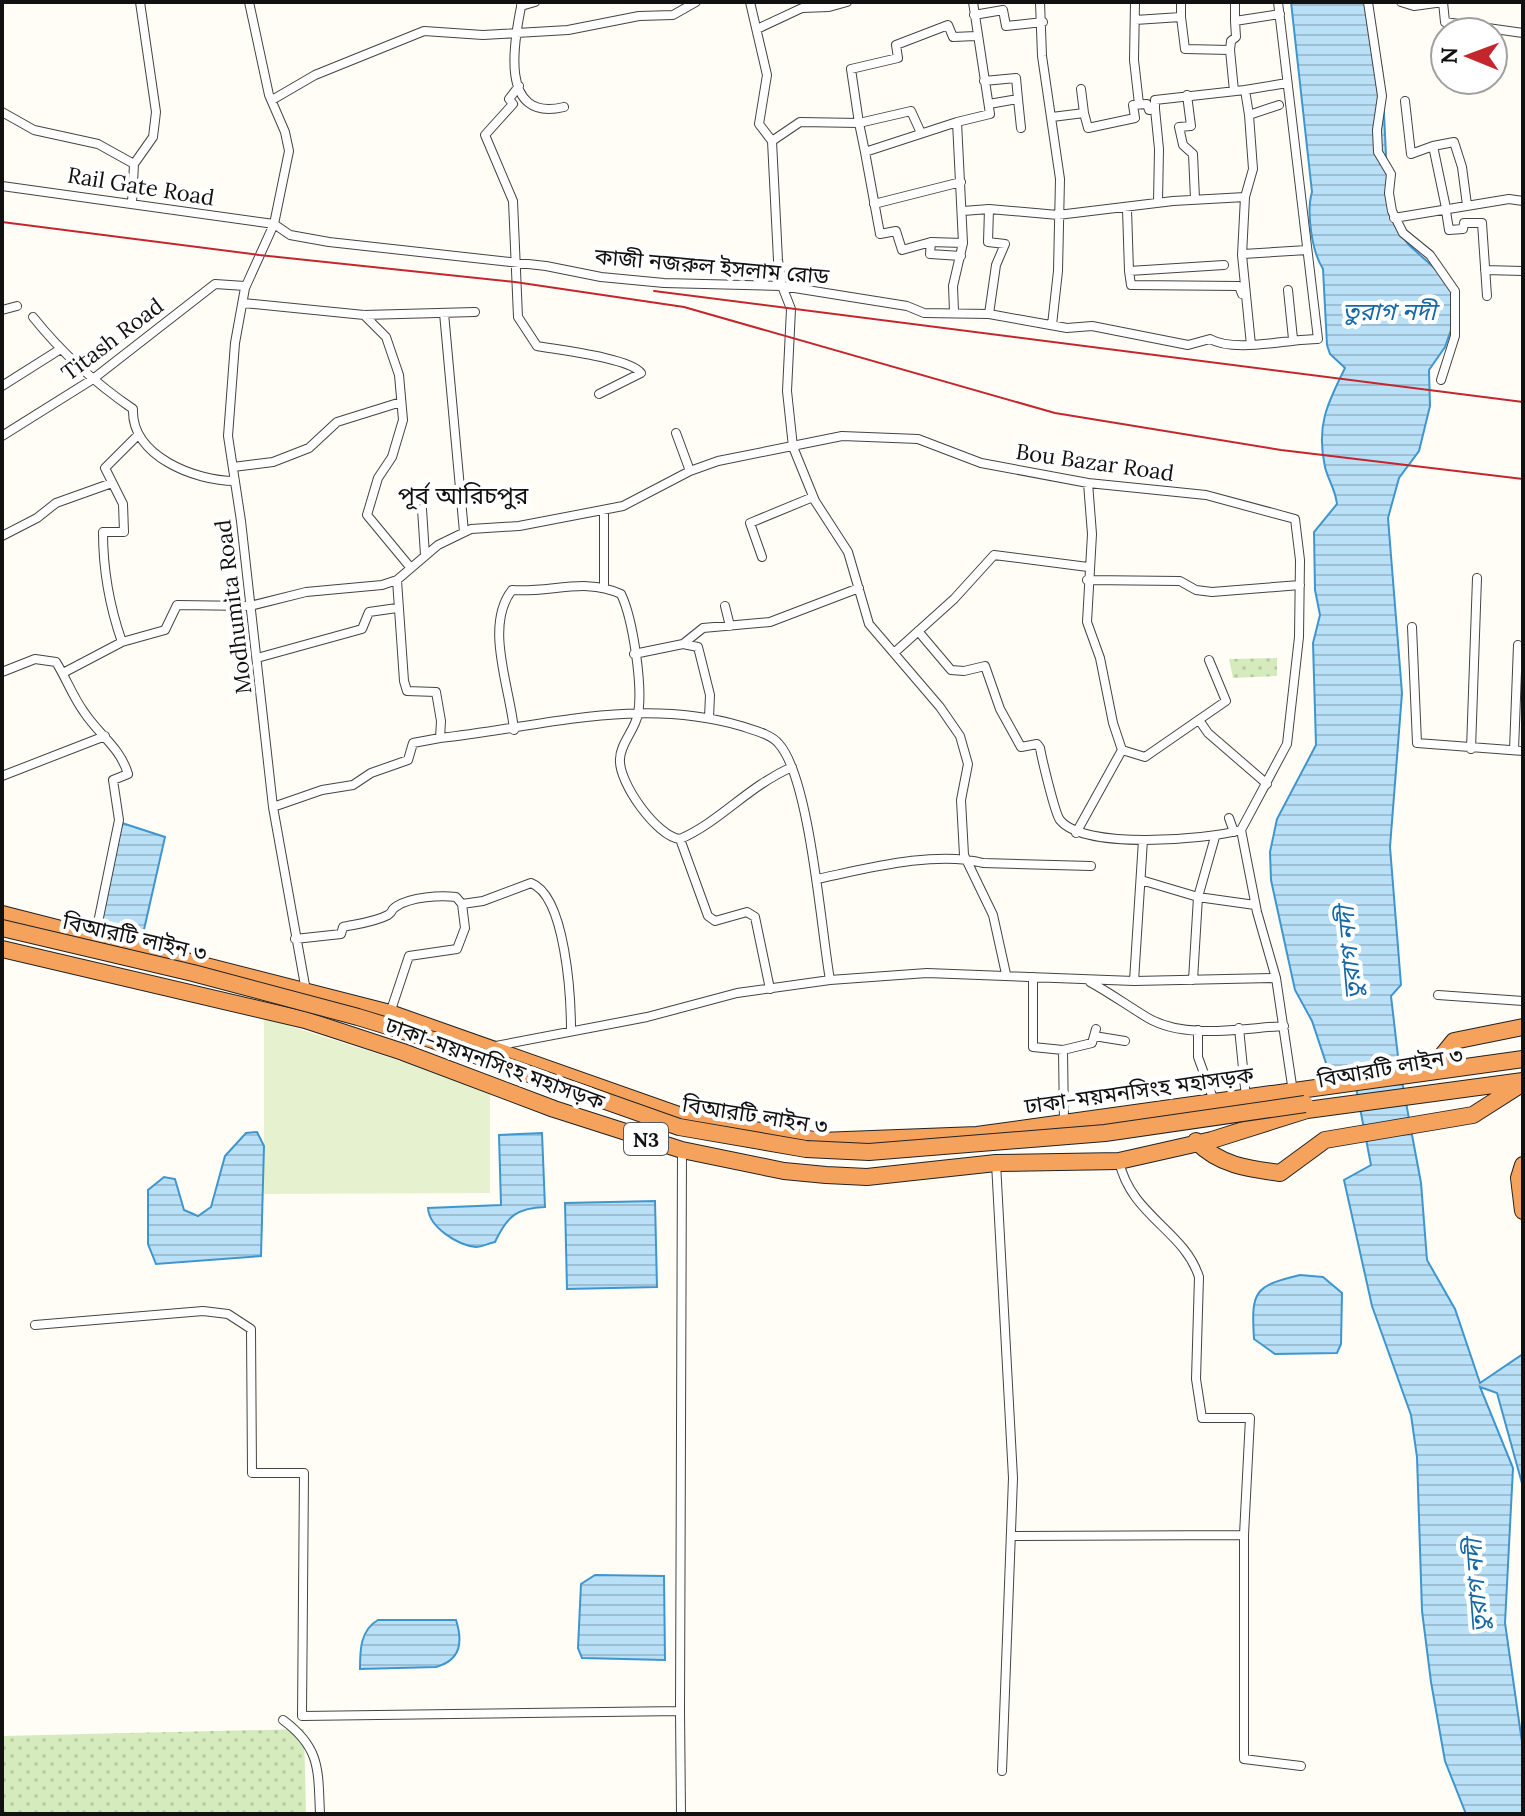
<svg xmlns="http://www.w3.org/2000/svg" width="1525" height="1816" viewBox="0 0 1525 1816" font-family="Lora,'Noto Sans Bengali',serif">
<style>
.grass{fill:url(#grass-dots)}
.pitch{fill:#e6f2cf}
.water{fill:url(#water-rules);stroke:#3f96cf;stroke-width:2}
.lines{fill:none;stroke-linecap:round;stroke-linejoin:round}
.street-casing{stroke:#444;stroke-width:10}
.highway-casing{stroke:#222;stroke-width:18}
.street{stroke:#fff;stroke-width:8}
.highway{stroke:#f5a25d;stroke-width:16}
.rail{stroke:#c4262e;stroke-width:2}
.highway-bridge-casing{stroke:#222;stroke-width:18;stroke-linecap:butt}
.highway-bridge{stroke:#f5a25d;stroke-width:16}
.labels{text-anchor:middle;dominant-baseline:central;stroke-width:8;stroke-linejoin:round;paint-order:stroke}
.shield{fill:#fff;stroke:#585858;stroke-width:2}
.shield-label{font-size:20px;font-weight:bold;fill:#111}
.street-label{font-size:22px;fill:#111;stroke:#fff}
.water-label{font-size:24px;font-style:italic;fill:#1768a6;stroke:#fff}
.neighbourhood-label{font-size:24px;fill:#111;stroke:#fff}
</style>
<defs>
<pattern id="grass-dots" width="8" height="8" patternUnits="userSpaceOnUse" patternTransform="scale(2)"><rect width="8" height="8" fill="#d5ebbd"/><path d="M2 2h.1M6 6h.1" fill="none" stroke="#b6c8a1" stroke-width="1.8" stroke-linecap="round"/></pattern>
<pattern id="water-rules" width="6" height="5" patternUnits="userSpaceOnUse" patternTransform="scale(2)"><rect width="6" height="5" fill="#b9e0f7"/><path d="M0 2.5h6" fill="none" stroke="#9ebfd3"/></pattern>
</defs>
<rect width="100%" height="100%" fill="#fffdf5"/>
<path class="grass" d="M1277,658V676L1233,678L1229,659Z
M304,1729L306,1814H2V1736Z"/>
<path class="pitch" d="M264,1018L490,1089V1193L264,1194Z"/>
<path class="water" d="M1291,2H1368L1382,69L1387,178L1397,229L1409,245L1452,284L1459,307L1445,347L1429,370L1430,406L1419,451L1399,478L1388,518L1402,693L1390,847L1401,985L1391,996L1399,1065L1421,1183L1427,1260L1455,1309L1480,1383L1523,1354V1487L1497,1393L1480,1387L1513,1468L1505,1623L1523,1749V1814H1466L1445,1761L1431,1682L1422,1611L1417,1457L1411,1415L1372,1306L1344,1180L1371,1165L1354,1077L1330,1075L1312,1021L1295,990L1271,880L1270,852L1277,819L1316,745L1313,643L1320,615L1315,590L1314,532L1337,504C1335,488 1328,480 1325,467C1316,426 1327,404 1345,368L1330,354L1327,345L1323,269C1312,252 1306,212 1312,192Z
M122,823L165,837L143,934L101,924Z
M257,1132L264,1146L261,1256L156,1264L148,1244V1190L164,1177L175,1179L184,1210L198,1216L211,1207L225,1156L246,1133Z
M542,1133L545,1207C517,1208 507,1216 495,1242C490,1243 481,1247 476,1247C457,1245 429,1227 428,1208L501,1205L499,1135Z
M655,1201L657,1287L567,1289L565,1203Z
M1300,1275L1323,1277L1342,1293L1341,1344L1337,1353L1275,1354L1254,1339C1251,1291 1254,1286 1300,1275Z
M595,1575L664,1576L665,1660L582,1658L578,1648L581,1584Z
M378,1620H456C463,1642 461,1660 436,1667L360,1669C360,1651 360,1630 378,1620Z"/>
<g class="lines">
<defs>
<path id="street" d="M249,2L269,95L285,132L289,151L274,224L245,288L235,343L228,436L241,521L273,807L306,991
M522,2C514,40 498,123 564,107
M750,2L767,75L759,124L772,141
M1040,2L1042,56L1060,179L1058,271L1052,325
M1135,2L1134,60L1139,104
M1235,2V21L1280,14
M1368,2L1382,96L1377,130L1378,152L1391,174L1389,193L1392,211L1403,233L1430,255L1455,291V336L1441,380
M1401,2L1414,6L1443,2L1445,22L1523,33
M521,6L535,2
M974,15L1003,10L1006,26L1043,22
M1181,17V2
M1135,20L1181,17L1185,49L1230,50L1231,41L1236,37L1235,21
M757,29L802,8L829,7L847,2
M1230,50L1234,91
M984,81L1016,78L1018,99
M519,86L509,99L513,104L485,135L513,201L518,317L537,346C559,350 630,358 641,373L599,394
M1081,89L1084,113
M1245,90L1287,83
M1187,95L1191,126L1179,127L1183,145L1193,154L1195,199
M272,100L315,75L424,31L483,35L568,30L639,16L673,15L696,2
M1405,101L1411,154L1433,146L1446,208
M989,104L1018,99L1021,128
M1155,109L1159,149L1158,202
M2,112L34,130L98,144L134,164
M1249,115L1253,169L1245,197L1242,255L1251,345
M1052,117L1084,113L1088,128L1135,118L1133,105L1147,104L1149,110L1155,109V100L1245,90L1249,115L1279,105
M921,133L911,111L859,123L851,69L898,58L896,45L948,25L953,37L976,36
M772,141L778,260L782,286L791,309L787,391L793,447L815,501L848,552L869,624L940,707L960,736L968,764L961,800L964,855L993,915L1006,974
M772,141L800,122L859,123L865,152L957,122
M1433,146L1454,142L1462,167L1467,205
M865,152L880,234L896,231L902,250L931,242L930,254L961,256
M2,186L274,224L290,235L329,242L546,266L601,277L664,283L782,286L907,306L924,313L989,314L1067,328L1092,326L1188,345L1210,339C1235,353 1288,339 1318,339L1278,2
M132,203L134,164L153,137L156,112L140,2
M874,204L961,182
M989,209L988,242L1005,244L996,265L989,314
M1127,209L1129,271L1224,265
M963,211L989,209L1058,215L1173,201L1245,197
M1446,211L1449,230L1463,229L1464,223H1482L1487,296
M1394,218L1509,199L1523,201
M931,242L963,243
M1243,254L1307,250
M1485,270L1523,271
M1129,271L1131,285L1239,286L1242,294
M1288,290L1293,339
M243,303L364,315L475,312
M2,310L17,306
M954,311L953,286L963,243L957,122L990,114L973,2
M444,313L464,532
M364,315L386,337L399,375L403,420L392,457L378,478L367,515L410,567
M33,317C61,352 95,383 133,409C131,456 195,481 235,481
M2,386L59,350
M676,433L690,471
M2,436L93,379L215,284L245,286
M233,467L273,462L309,448L337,422L401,402
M422,509L425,555
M2,536L37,518L56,503L112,483
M762,557L750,523L813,497
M1087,580L1180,581L1196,590L1212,592L1300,585
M604,585V510
M725,606L730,626
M1412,627L1417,743L1523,751
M918,631L951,670L964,671L985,666L1000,709L1021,747L1037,744L1040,748C1042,759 1055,814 1060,820C1084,850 1205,840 1241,830
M122,642C109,605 103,571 103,532H124L123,504L105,468L138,435
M683,644L703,628L770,622L859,588
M894,653L954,599L994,555L1088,567
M634,654L683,644L698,647L710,695L709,718
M257,658L362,629L369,612L397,608
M2,672L35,659L56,662C66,678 73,697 84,712C99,735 120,747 128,774L113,780L119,820L95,937
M63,673L122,642L165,630L177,605L250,606L306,592L382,585L397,580L438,545L471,529L519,526L623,506L690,471L718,461L842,436L918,439L981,463L1088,483L1206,495L1295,519L1300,560L1299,637L1287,744L1241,830L1257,912L1276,978L1293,1092
M1199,720L1208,733L1267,784
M514,730C510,687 484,626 512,590C551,593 585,577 621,594C633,619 643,687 638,714C635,730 620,744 620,759C618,782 657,837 680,839
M440,738C541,727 639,696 741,726C753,730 771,734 779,744C810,779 821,929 830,980
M1471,749L1477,578
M1122,750L1145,757L1226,701L1209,660
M1514,750L1518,645
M2,776L105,736
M273,807L322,790L353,785L371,773L408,760L413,743L440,738L441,721L436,692L407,691L404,681L397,580
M1229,818L1234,832
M1076,833L1122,750L1113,723L1100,658L1087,622L1092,534L1088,483
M817,879C865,869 936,850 983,863L1091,866
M1141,880L1198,897L1255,905
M295,939L341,934L343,927C357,924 375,922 388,915C395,910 389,911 397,906C411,897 440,895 456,897L462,904
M1033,977V1047L1063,1050L1064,1122
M1193,980L1198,897L1215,837
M1134,981L1143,840
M1090,982C1110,993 1128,1006 1148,1018C1186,1040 1243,1028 1284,1026
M770,989L755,917L747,912L715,921L708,916L680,839C721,821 747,787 792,767
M1438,995L1523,1001
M390,1013L409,956L457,949L465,928L462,904L483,901L531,883C566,896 571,999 571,1031
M1239,1028L1246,1098
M1198,1030V1057L1214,1101
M1094,1036L1125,1041
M496,1046L647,1017L737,993L830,980L927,973L1134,981L1276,978
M1063,1050L1092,1043L1096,1029
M1119,1161C1131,1216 1184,1230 1199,1277L1196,1379L1202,1418H1250L1244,1535
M996,1163L1013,1478L1002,1771
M35,1325L203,1311L228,1314L251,1329L252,1473H304L302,1716L680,1711L682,1150
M1012,1536L1244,1535V1759L1301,1766
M680,1711L681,1814
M283,1720C321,1748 318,1770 320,1814"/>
<path id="highway" d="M2,914L390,1013L690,1119L820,1141L977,1135L1523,1059
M2,949L305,1020L403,1052L554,1109L682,1150L784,1171L826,1175L867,1177L996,1163L1119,1161L1212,1140L1307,1110L1523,1081
M1423,1072L1437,1062L1454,1041L1523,1027
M1196,1141C1219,1165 1248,1169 1280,1173L1325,1140L1473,1115L1523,1083
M1523,1165L1519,1178L1523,1211"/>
</defs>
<use href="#street" class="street-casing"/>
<use href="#highway" class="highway-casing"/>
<use href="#street" class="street"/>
<use href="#highway" class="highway"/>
<path class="rail" d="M2,222L259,255L515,282L684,307L1055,413L1281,450L1523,479
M654,291L1523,402"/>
<defs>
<path id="highway-bridge" d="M2,928L193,973L358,1017L433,1040L679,1127L806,1149L869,1152L1105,1133L1305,1104"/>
</defs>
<use href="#highway-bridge" class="highway-bridge-casing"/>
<use href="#highway-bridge" class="highway-bridge"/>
</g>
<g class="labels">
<rect class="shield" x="624" y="1123" width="44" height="32" rx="6"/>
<g class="shield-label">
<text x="646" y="1139">N3</text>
</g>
<g class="street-label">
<text transform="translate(141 186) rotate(9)">Rail Gate Road</text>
<text transform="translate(712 266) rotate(5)">কাজী নজরুল ইসলাম রোড</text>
<text transform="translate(112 339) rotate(-37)">Titash Road</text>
<text transform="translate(1095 462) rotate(8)">Bou Bazar Road</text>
<text transform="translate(233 607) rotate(-97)">Modhumita Road</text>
<text transform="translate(135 937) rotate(13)">বিআরটি লাইন ৩</text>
<text transform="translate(495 1063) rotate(20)">ঢাকা-ময়মনসিংহ মহাসড়ক</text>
<text transform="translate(1390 1067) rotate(-10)">বিআরটি লাইন ৩</text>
<text transform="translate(1139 1090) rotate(-8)">ঢাকা-ময়মনসিংহ মহাসড়ক</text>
<text transform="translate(755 1115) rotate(9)">বিআরটি লাইন ৩</text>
</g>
<g class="water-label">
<text x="1389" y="311">তুরাগ নদী</text>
<text transform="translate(1349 953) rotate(-95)">তুরাগ নদী</text>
<text transform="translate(1476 1586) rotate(-94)">তুরাগ নদী</text>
</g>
<g class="neighbourhood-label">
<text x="463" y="495">পূর্ব আরিচপুর</text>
</g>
</g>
<rect width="1525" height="1816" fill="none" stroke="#111111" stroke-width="8"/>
<g transform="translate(1469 56) rotate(271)"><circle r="38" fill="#ffffff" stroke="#a0a0a0" stroke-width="2"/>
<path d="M0-6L14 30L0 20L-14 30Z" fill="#c4262e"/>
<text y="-12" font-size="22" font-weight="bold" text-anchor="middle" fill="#111111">N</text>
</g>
</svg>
